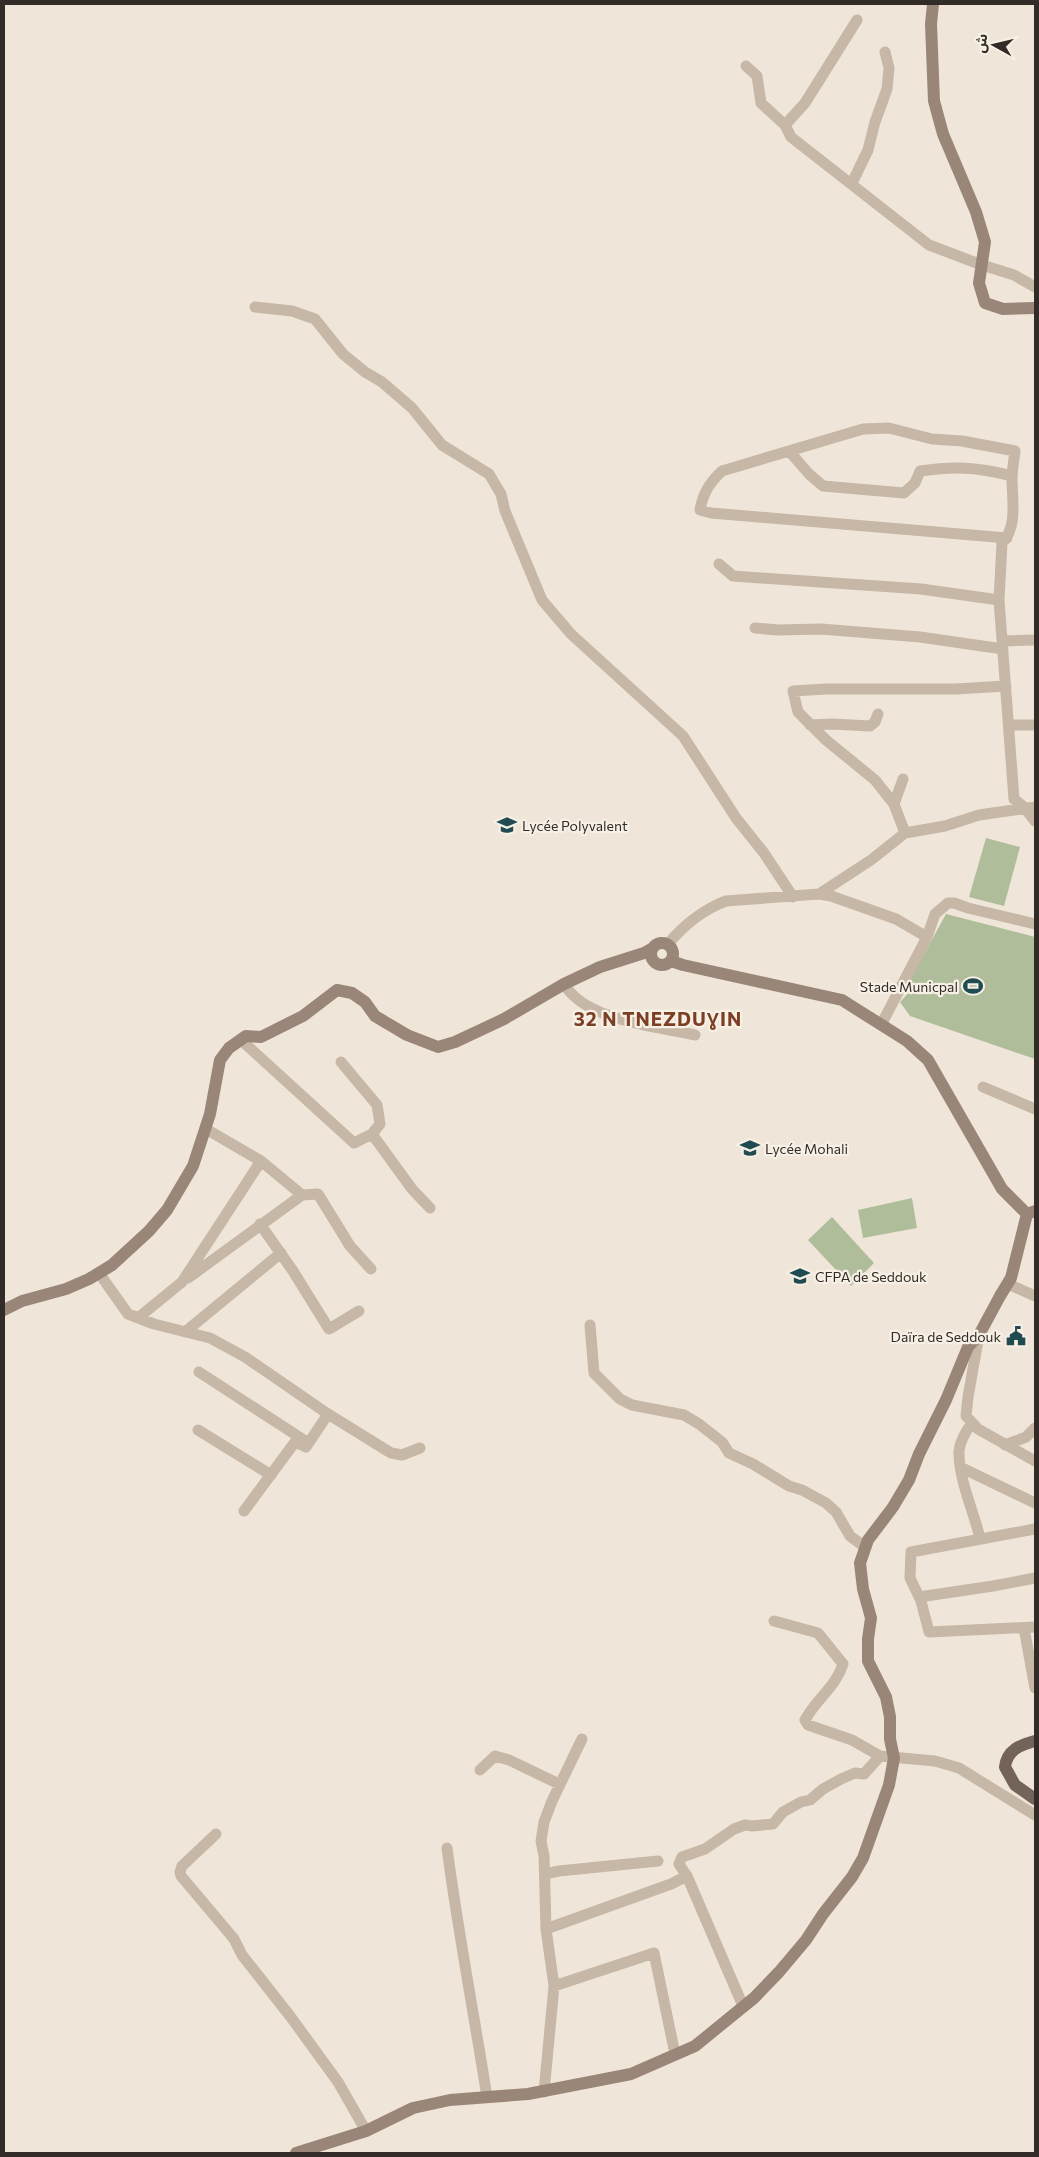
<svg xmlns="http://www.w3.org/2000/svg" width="1039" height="2157" viewBox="0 0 1039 2157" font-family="Commissioner,'Noto Sans Arabic',sans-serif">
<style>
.green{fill:#afbd9b}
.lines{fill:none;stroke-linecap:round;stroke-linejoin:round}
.street{stroke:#c6b7a6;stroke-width:11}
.secondary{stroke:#9a8678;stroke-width:12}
.primary{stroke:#746359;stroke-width:12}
.labels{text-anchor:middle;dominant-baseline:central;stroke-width:4.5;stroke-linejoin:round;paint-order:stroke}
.poi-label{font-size:14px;fill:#332b27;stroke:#f7f0e5;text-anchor:start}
.district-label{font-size:19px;font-weight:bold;letter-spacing:1px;fill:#7c3f25;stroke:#f7f0e5}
</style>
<rect width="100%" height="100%" fill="#efe6d9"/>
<path class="green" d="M986,838L1020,847L1004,906L969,897Z
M946,914L1035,937V1059L910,1016L900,1002L913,988L907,985Z
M912,1198L917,1228L863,1238L858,1210Z
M832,1217L874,1263L851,1286L808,1240Z"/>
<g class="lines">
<path class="street" d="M746,66L757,76L761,103L785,125L791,137L929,245L982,265L1014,275L1035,287
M785,125L805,103L857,20
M852,183L868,150L875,122L887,89L889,68L885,52
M255,307L292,311L315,319L343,354L365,372L382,382L412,408L442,445L489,474L501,494L505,511L542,600L571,634L683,736L736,818L764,853L793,897
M789,451L809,474L823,486L904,493L915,483L920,471C955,466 977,467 1012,476
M1007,538L711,513L700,510C703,493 710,482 722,471L863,429L889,428L932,439L962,441L1015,451C1014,460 1012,470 1012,479C1012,499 1018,527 1002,543L999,600L1014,799L1024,807L1035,821
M719,564L733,576L921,589L999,600
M755,628L778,630L821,629L920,637L1003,649
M1003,641L1035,640
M810,725L832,724L870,726L875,722L878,714
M1009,725H1035
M894,804L903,779
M905,833L894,804L875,780L826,740L798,712L793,691L826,689H956L1006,686
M819,894L871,860L905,833L945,826L979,815L1035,807
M668,944C683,926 704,909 726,901L819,894L831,896L896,919L927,937L935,914L948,903H954L968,908L1035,924
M564,984C586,1021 656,1026 695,1035
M881,1025L927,937
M241,1040L354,1143L372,1134L412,1189L430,1208
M341,1062L377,1105L380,1124L372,1134
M983,1087L1035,1109
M206,1129L261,1161L302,1195L318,1194L350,1246L371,1269
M260,1224L293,1271L329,1329L359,1311
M99,1273L128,1314L154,1324L210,1338L245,1357L328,1414L391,1453L402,1455L420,1448
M188,1278L302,1195
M1008,1284L1035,1296
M138,1318L182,1282L261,1161
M590,1325L594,1373L620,1399L632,1405L684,1415L699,1424L722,1442L729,1453L753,1464L789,1486L802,1490L826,1503L836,1512L850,1536L865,1547
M185,1332L281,1253
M979,1335L968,1397L966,1416L978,1429L1035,1461
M199,1372L307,1442
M972,1423C966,1431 960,1441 959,1451C958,1477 974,1513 980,1538
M198,1430L271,1475
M1005,1445L1026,1437L1035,1428
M962,1468L1035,1503
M244,1511L295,1442L306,1447L328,1414
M1035,1529L911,1552L910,1578L921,1601L929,1632L1035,1627
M919,1597L993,1586L1035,1578
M774,1621L818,1633L843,1664C836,1687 817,1698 805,1720L808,1725L852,1740L880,1756
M1024,1628L1035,1688
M480,1770L495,1756L509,1760L559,1784
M216,1834L182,1866L180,1872L181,1876L224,1927L234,1939L242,1955L290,2016L338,2082L366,2131
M447,1848C458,1932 474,2014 487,2097
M545,1874L559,1871L658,1861
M546,1929L671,1884L687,1876
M554,1986L654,1953L675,2054
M743,2006L687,1876L679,1864L682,1857L705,1849L734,1829L745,1825L752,1826L773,1824L783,1812L801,1802L810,1800L823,1789L841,1779L855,1773L864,1774L880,1756L935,1761L959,1768L1035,1815
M544,2092L554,1986L546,1929L544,1856L541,1841L544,1822L552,1801L582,1739"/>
<path class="secondary" d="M933,4L931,24L934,101L943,134L976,212L985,242L979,283L985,303L1003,309L1035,308
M651 954a11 11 0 1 1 22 0a11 11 0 1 1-22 0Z
M671,961L683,965L842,1000L907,1041L928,1060L1002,1189L1027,1214
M4,1310L22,1301L66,1289L89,1279L112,1265L149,1231L167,1210L193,1166L210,1114L220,1060L229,1048L246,1036L261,1037L303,1016L337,990L352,993L365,1002L375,1016L407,1035L438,1047L455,1042L504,1019L564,984L600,967L644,953L653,948
M296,2153L366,2131L413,2108L450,2100L528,2094L631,2074L695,2046L754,1998L779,1972L806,1940L823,1914L852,1877L863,1858L889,1785L894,1758L890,1739V1717L886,1697L868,1661V1639L871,1618L863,1589L860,1563L868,1540L893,1507L909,1480L919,1454L946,1400L968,1347L979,1335L1000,1296L1011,1278L1027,1214L1035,1211"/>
<path class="primary" d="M1035,1741C1020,1745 1007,1750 1005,1767L1015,1785L1035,1799"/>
</g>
<defs>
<symbol id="school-bare" viewBox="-9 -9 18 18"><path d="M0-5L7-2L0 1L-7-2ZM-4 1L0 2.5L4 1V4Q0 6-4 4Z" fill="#1f4b51" stroke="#f7f0e5" stroke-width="2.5" paint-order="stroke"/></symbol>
<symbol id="stadium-bare" viewBox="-9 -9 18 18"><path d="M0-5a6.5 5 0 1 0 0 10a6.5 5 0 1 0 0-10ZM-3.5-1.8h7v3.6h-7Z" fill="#1f4b51" stroke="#f7f0e5" stroke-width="2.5" paint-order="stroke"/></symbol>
<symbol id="university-bare" viewBox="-9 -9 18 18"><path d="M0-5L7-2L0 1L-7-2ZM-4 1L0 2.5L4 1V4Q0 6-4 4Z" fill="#1f4b51" stroke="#f7f0e5" stroke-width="2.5" paint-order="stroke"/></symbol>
<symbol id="civic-bare" viewBox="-9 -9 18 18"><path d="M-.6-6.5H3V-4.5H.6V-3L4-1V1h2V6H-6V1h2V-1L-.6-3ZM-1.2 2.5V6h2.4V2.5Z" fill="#1f4b51" stroke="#f7f0e5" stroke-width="2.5" paint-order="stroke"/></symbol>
</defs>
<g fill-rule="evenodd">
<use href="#school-bare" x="493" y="811" width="28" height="28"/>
<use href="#stadium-bare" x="959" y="972" width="28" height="28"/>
<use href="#school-bare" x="736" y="1134" width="28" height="28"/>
<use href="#university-bare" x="786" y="1262" width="28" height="28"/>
<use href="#civic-bare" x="1002" y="1322" width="28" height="28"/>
</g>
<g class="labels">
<g class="poi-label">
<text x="522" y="825">Lycée Polyvalent</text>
<text x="958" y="986" text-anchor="end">Stade Municpal</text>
<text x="765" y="1148">Lycée Mohali</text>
<text x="815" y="1276">CFPA de Seddouk</text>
<text x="1001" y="1336" text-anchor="end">Daïra de Seddouk</text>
</g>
<g class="district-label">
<text x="658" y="1018">32 N TNEZDUƔIN</text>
</g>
</g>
<rect width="1039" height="2157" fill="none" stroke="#332b27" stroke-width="10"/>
<g transform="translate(994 45) rotate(278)" stroke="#f7f0e5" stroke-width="4" paint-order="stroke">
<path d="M0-4L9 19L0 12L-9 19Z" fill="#332b27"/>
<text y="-8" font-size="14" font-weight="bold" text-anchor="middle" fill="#332b27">ش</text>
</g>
</svg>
